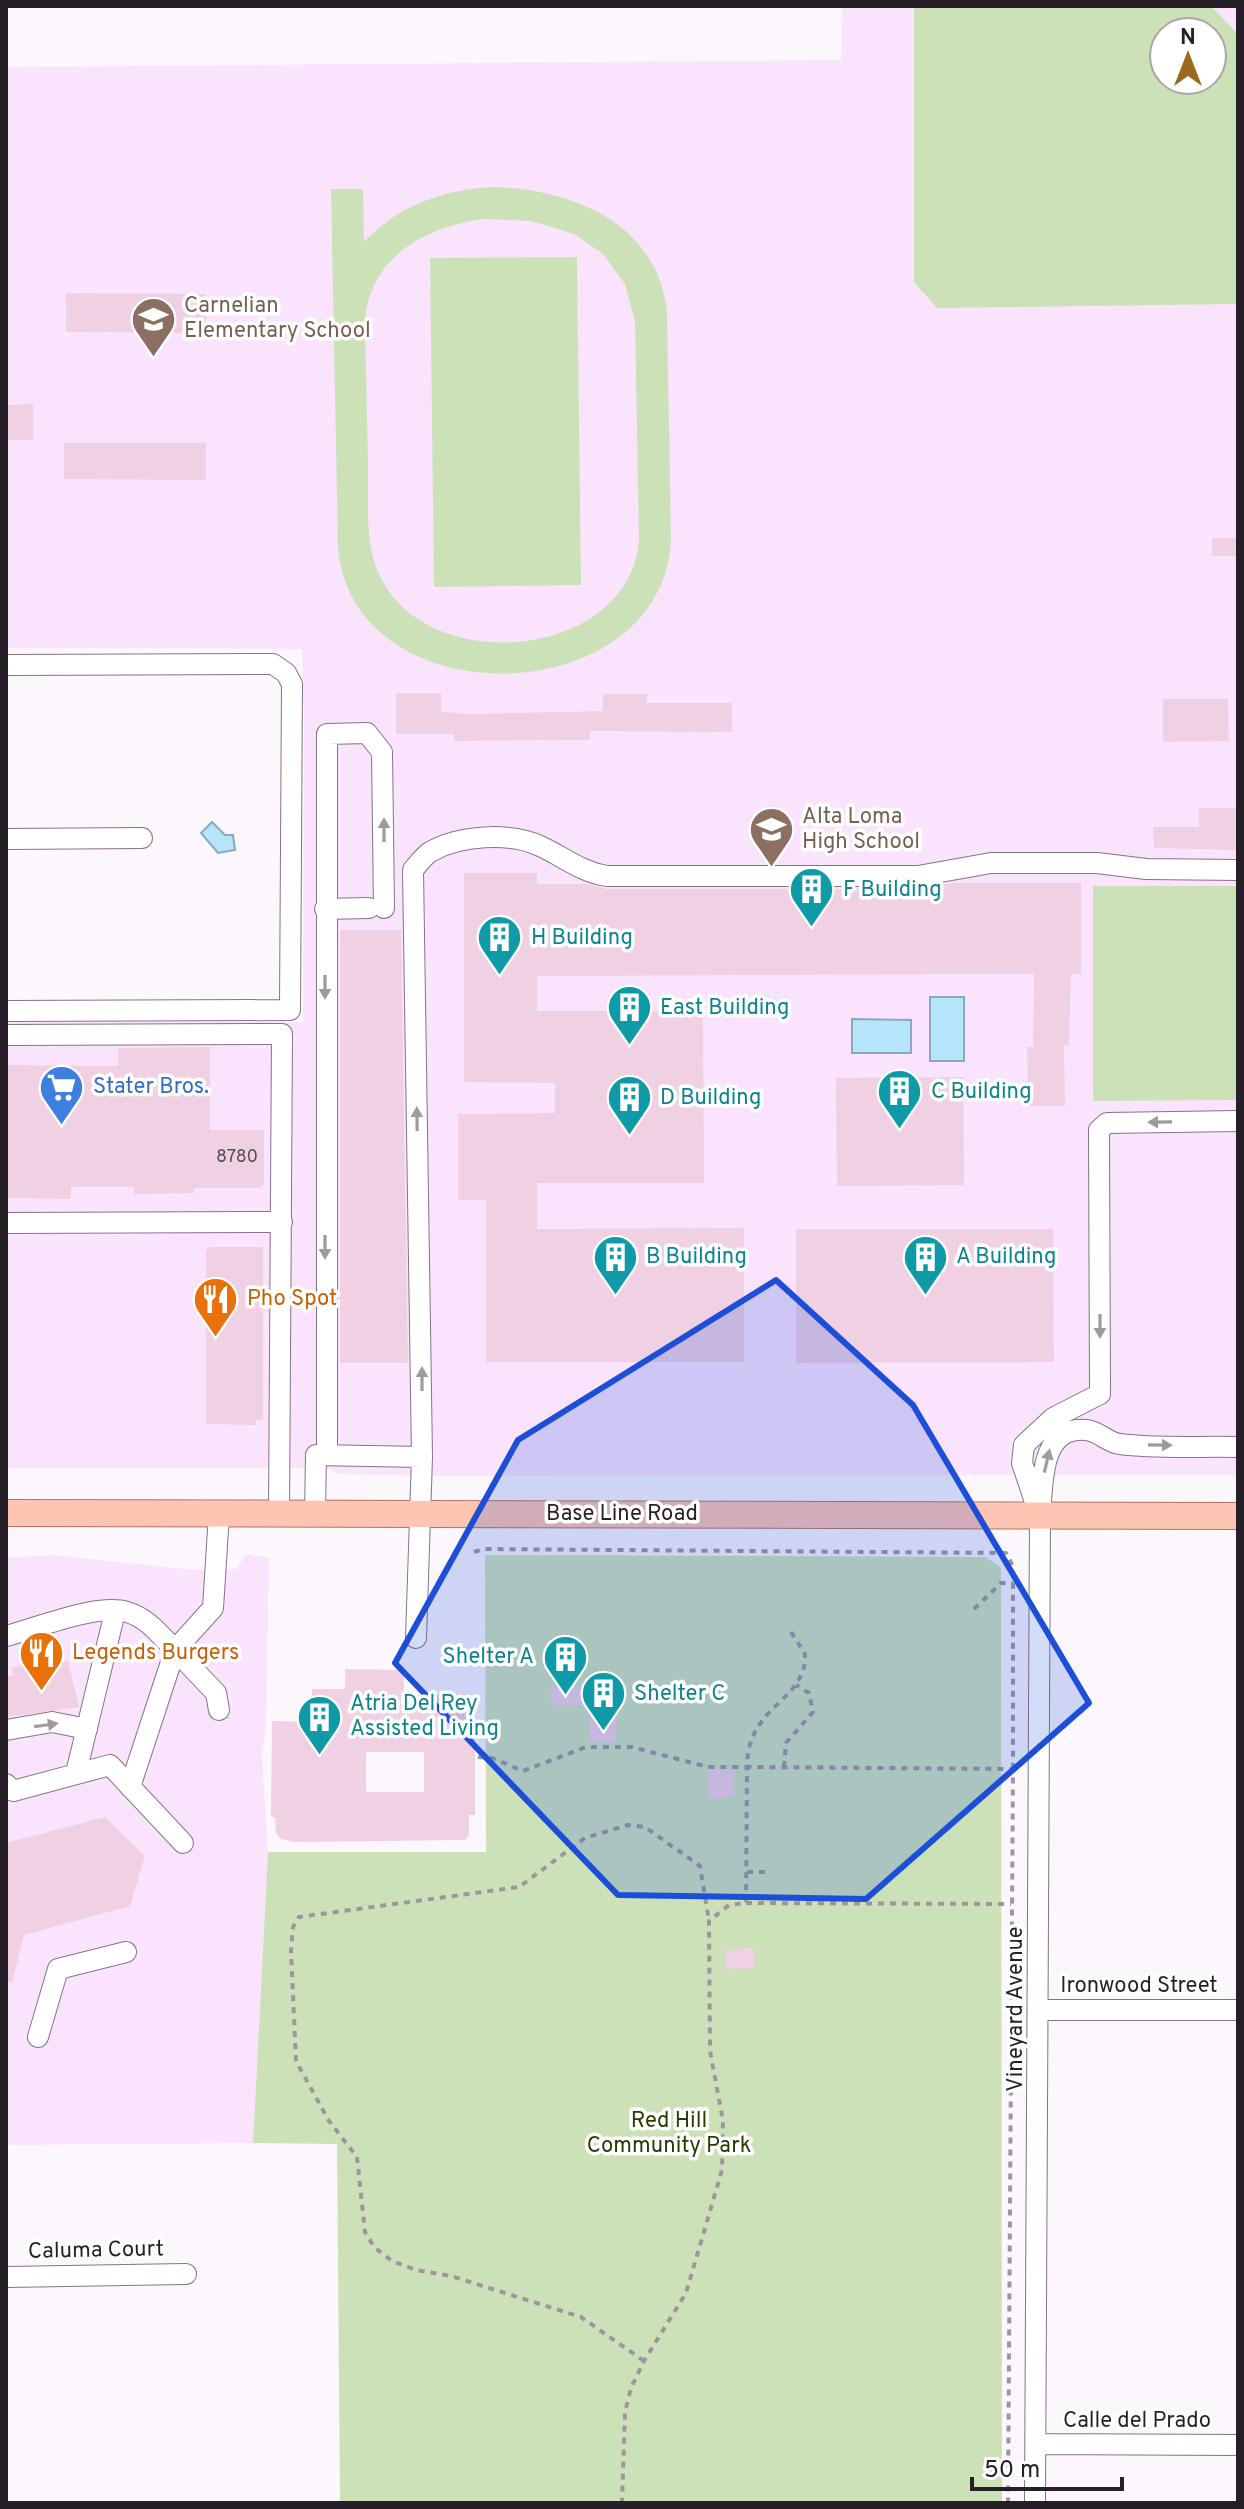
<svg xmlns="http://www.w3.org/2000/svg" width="1244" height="2509" viewBox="0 0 1244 2509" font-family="Overpass,sans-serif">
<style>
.built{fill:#fae4fd;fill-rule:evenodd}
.green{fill:#cde1b9;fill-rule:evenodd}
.water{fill:#b5e5fb;stroke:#8aaabc;stroke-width:2}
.building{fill:#f0d1e3;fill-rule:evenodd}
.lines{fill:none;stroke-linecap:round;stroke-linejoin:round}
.minor-casing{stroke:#867289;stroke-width:22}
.major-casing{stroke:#b37262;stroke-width:28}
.path{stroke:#9c969d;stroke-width:4;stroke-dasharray:6 6;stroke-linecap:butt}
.minor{stroke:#fff;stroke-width:20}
.major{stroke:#fec5b3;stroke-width:26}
.oneway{fill:#9e9a9e}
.marked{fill:#1d4ed8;fill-opacity:0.2;stroke:#1d4ed8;stroke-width:6;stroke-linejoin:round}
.labels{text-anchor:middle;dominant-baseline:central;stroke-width:7;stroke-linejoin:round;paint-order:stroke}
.number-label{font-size:18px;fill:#594c57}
.education-label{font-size:22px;fill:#785e54;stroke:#fff;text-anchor:start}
.culture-label{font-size:22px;fill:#0d838f;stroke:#fff;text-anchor:start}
.shop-label{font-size:22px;fill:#366cbe;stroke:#fff;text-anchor:start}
.food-label{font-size:22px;fill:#c56008;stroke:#fff;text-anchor:start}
.street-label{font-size:22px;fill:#271f28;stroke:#fff}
.park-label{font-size:22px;fill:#263d00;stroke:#fff}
</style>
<rect width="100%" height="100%" fill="#fbf7fc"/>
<path class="built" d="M842,6H1238V1475L453,1476L338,1474L328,1468H6V1021L303,1022L304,717L302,649L6,648V67L841,60ZM1164,32H1212V80H1164Z
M247,1554L269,1558L266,1723L262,1757L268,1852L253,2143L6,2145V1558L53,1555L195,1570L236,1569Z"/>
<path class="green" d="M914,6H1211L1238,34V304L937,308L914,282ZM1164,32H1212V80H1164Z
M489,187C568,187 659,222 667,313L671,538C665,713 353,721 338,548L331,189H363L364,242C398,206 440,191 489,187ZM485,219L531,221L574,234L603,254L625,284L635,321L639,539C631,657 436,678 383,582C363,547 369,502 368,463C367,416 366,369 365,322C369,257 426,226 485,219Z
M577,257L581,585L434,587L430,258Z
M1093,886H1238V1100L1093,1101Z
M485,1555L986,1557L1001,1568L1002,2503H340L337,2144L253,2143L268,1852H486Z"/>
<path class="water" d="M212,822L225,835H233L235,850L218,853L201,833Z
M930,997H964V1061H930Z
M852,1019L911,1020V1053H852Z"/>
<path class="building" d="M66,293L206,294V333L66,332Z
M33,404V440H6V405Z
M64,443H206V480L64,479Z
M1212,538H1238V556H1212Z
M396,693H441V712L470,714L603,711V694H647V703H732V732L590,731V740L454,741V734H396Z
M1163,699H1228L1229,741L1163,742Z
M1199,808H1238V850L1154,848L1153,827H1199Z
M464,873H537V884H587L607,889H918L953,883H1081V974H1071L1069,1045H1064L1065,1106H1028L1027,1047H1033L1034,974L537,976V1011H703L704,1183H537V1229L744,1228V1362H486V1200H458V1114L555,1113V1083L464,1082Z
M340,930H401L408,1363H340Z
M210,1047V1130H264V1184L260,1188H194V1193L134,1194V1187H71V1199L6,1198V1065L118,1066V1048Z
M963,1077L964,1185L837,1186L836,1078Z
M796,1229H1053L1054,1362L796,1363Z
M210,1247H263V1420H256V1425L206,1424V1250Z
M68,1661L79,1707L6,1717V1677L13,1675L11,1668L36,1662L38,1668Z
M345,1669L404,1670V1693L409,1695L470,1694V1733H475V1815H469V1835L465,1840L294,1842L281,1839L276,1833L275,1818L271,1816L272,1721L312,1722V1689H345ZM366,1752H424V1792H366Z
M551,1687H616L617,1742H590V1705H551Z
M708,1770H733L734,1797H708Z
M105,1817L145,1856L130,1906L24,1935L12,1983L6,1982V1843Z
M754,1948L755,1968L726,1969L725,1950Z"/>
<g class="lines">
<defs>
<path id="minor" d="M6,665L273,664L286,673L292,684L290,1010L6,1011
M6,839L142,838
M325,909L369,908
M6,1035L282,1034L279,1514
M6,1223L282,1222
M327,1455V734L367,733L382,752L384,908
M422,1457L413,870C418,864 424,856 430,852C459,835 510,832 540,846C564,857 581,872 607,876H918L991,863H1097L1146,869L1238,870
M1037,1508L1022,1463L1024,1445L1053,1418L1100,1394L1099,1130L1107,1123L1238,1121
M315,1514L316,1455L422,1457L416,1638
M6,1636C37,1628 97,1603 127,1612C148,1618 161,1636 175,1650L130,1787
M219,1710L216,1693L175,1650L213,1608L219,1514
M6,1730L52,1722L87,1729
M76,1773L115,1612
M6,1784L13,1791L110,1765L183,1843
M1040,2010H1238
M38,2037L58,1969L126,1952
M6,2277L186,2274
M1036,2444L1238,2445
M1035,2503L1040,1516C1043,1485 1039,1426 1086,1430C1099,1431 1108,1443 1120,1444C1158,1449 1199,1446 1238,1447"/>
<path id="major" d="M6,1513L1238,1516"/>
</defs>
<use href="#minor" class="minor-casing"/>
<use href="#major" class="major-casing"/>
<path class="path" d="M474,1552L484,1549L1006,1553L1013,1566V1768
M974,1609L1001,1583H1013
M791,1632L805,1654C807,1702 747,1704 747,1767L1013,1769L1008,2503
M478,1757L492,1758L523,1771L586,1747H632L708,1767H747L746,1903L729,1905L709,1921L710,2051L723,2121L722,2170L686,2293L644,2361L631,2388L625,2412L622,2503
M784,1767L786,1743L813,1712L809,1693L796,1685
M747,1872H765
M746,1903L1011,1904
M644,2361L581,2317L451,2276L416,2270L392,2261L374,2247L365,2232L357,2157L329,2121L296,2061L291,1951L293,1927L299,1917L519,1887L585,1838L628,1825L645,1827L700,1866L709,1921"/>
<use href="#minor" class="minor"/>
<use href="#major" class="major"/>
</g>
<defs><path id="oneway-solid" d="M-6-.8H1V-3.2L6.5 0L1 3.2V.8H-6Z" transform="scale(2)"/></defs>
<g class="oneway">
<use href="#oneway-solid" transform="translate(384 830) rotate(-90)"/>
<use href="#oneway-solid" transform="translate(325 987) rotate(90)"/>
<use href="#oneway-solid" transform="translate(417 1119) rotate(-91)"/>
<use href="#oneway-solid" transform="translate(1160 1122) rotate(179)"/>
<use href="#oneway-solid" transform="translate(325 1247) rotate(90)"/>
<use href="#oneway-solid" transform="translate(1100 1326) rotate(90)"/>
<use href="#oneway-solid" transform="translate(422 1379) rotate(-90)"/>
<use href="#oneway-solid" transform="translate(1160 1445) rotate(1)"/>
<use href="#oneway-solid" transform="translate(1047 1461) rotate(-77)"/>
<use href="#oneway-solid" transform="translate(46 1725) rotate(-8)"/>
</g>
<path class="marked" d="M776,1280L913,1405L1089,1703L866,1899L618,1895L395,1663L518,1440Z"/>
<defs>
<symbol id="school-pin" viewBox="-11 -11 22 30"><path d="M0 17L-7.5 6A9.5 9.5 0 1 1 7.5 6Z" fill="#8d6e63" stroke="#fff"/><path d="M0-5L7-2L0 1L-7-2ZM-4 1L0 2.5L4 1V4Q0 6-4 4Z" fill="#fff"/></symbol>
<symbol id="building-pin" viewBox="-11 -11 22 30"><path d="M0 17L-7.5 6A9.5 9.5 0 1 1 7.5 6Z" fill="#0f9aa8" stroke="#fff"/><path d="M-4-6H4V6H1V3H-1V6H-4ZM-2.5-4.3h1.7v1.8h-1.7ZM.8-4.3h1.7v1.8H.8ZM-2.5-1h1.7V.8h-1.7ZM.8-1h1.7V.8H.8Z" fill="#fff"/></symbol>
<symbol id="supermarket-pin" viewBox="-11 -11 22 30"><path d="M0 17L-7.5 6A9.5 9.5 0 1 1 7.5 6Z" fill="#3f7fe0" stroke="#fff"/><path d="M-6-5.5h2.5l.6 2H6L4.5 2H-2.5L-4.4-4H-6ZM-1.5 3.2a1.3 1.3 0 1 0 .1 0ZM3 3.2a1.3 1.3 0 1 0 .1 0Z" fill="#fff"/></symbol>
<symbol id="restaurant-pin" viewBox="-11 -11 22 30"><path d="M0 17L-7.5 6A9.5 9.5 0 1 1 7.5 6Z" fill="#e8710a" stroke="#fff"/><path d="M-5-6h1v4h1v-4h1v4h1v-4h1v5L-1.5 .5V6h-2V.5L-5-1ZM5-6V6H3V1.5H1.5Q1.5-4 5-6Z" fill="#fff"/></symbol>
</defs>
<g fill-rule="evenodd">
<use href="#school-pin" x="128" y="294" width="51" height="69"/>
<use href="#school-pin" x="746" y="804" width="51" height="69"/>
<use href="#building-pin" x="786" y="864" width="51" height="69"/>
<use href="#building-pin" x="474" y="912" width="51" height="69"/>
<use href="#building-pin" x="604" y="982" width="51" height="69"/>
<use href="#supermarket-pin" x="36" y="1062" width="51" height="69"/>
<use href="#building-pin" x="874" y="1066" width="51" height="69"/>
<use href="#building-pin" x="604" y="1072" width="51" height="69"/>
<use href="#building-pin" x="590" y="1232" width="51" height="69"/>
<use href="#building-pin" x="900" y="1232" width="51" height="69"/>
<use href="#restaurant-pin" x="190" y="1274" width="51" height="69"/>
<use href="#restaurant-pin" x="16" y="1628" width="51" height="69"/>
<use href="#building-pin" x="540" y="1632" width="51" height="69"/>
<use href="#building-pin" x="578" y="1668" width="51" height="69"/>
<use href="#building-pin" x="294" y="1692" width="51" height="69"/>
</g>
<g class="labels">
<g class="number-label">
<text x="237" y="1157">8780</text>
</g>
<g class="education-label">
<text x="184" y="306">Carnelian<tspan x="184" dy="25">Elementary School</tspan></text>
<text x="802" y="817">Alta Loma<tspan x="802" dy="25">High School</tspan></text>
</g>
<g class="culture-label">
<text x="843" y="890">F Building</text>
<text x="531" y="938">H Building</text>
<text x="660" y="1008">East Building</text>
<text x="931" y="1092">C Building</text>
<text x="660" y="1098">D Building</text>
<text x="646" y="1257">B Building</text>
<text x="956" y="1257">A Building</text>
<text x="534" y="1657" text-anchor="end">Shelter A</text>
<text x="634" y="1694">Shelter C</text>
<text x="350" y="1704">Atria Del Rey<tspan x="350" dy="25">Assisted Living</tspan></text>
</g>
<g class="shop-label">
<text x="93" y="1087">Stater Bros.</text>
</g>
<g class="food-label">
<text x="247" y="1299">Pho Spot</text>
<text x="72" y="1653">Legends Burgers</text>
</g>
<g class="street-label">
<text x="622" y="1514">Base Line Road</text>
<text x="1139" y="1986">Ironwood Street</text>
<text transform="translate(1016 2009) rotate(-90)">Vineyard Avenue</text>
<text transform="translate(96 2251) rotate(-1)">Caluma Court</text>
<text x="1137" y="2421">Calle del Prado</text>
</g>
<g class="park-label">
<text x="669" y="2121">Red Hill<tspan x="669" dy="25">Community Park</tspan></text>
</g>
</g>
<rect width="1244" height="2509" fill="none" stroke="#271f28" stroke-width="16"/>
<g transform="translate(1188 56)"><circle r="38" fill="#ffffff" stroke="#a9a5a9" stroke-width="2"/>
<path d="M0-6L14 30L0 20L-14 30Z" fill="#9c691f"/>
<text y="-12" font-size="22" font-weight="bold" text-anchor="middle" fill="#271f28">N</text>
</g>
<path d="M972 2477v12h150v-12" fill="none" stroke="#271f28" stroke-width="4"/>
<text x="984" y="2477" font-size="24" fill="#271f28" stroke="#ffffff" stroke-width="6" paint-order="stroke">50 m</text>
</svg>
